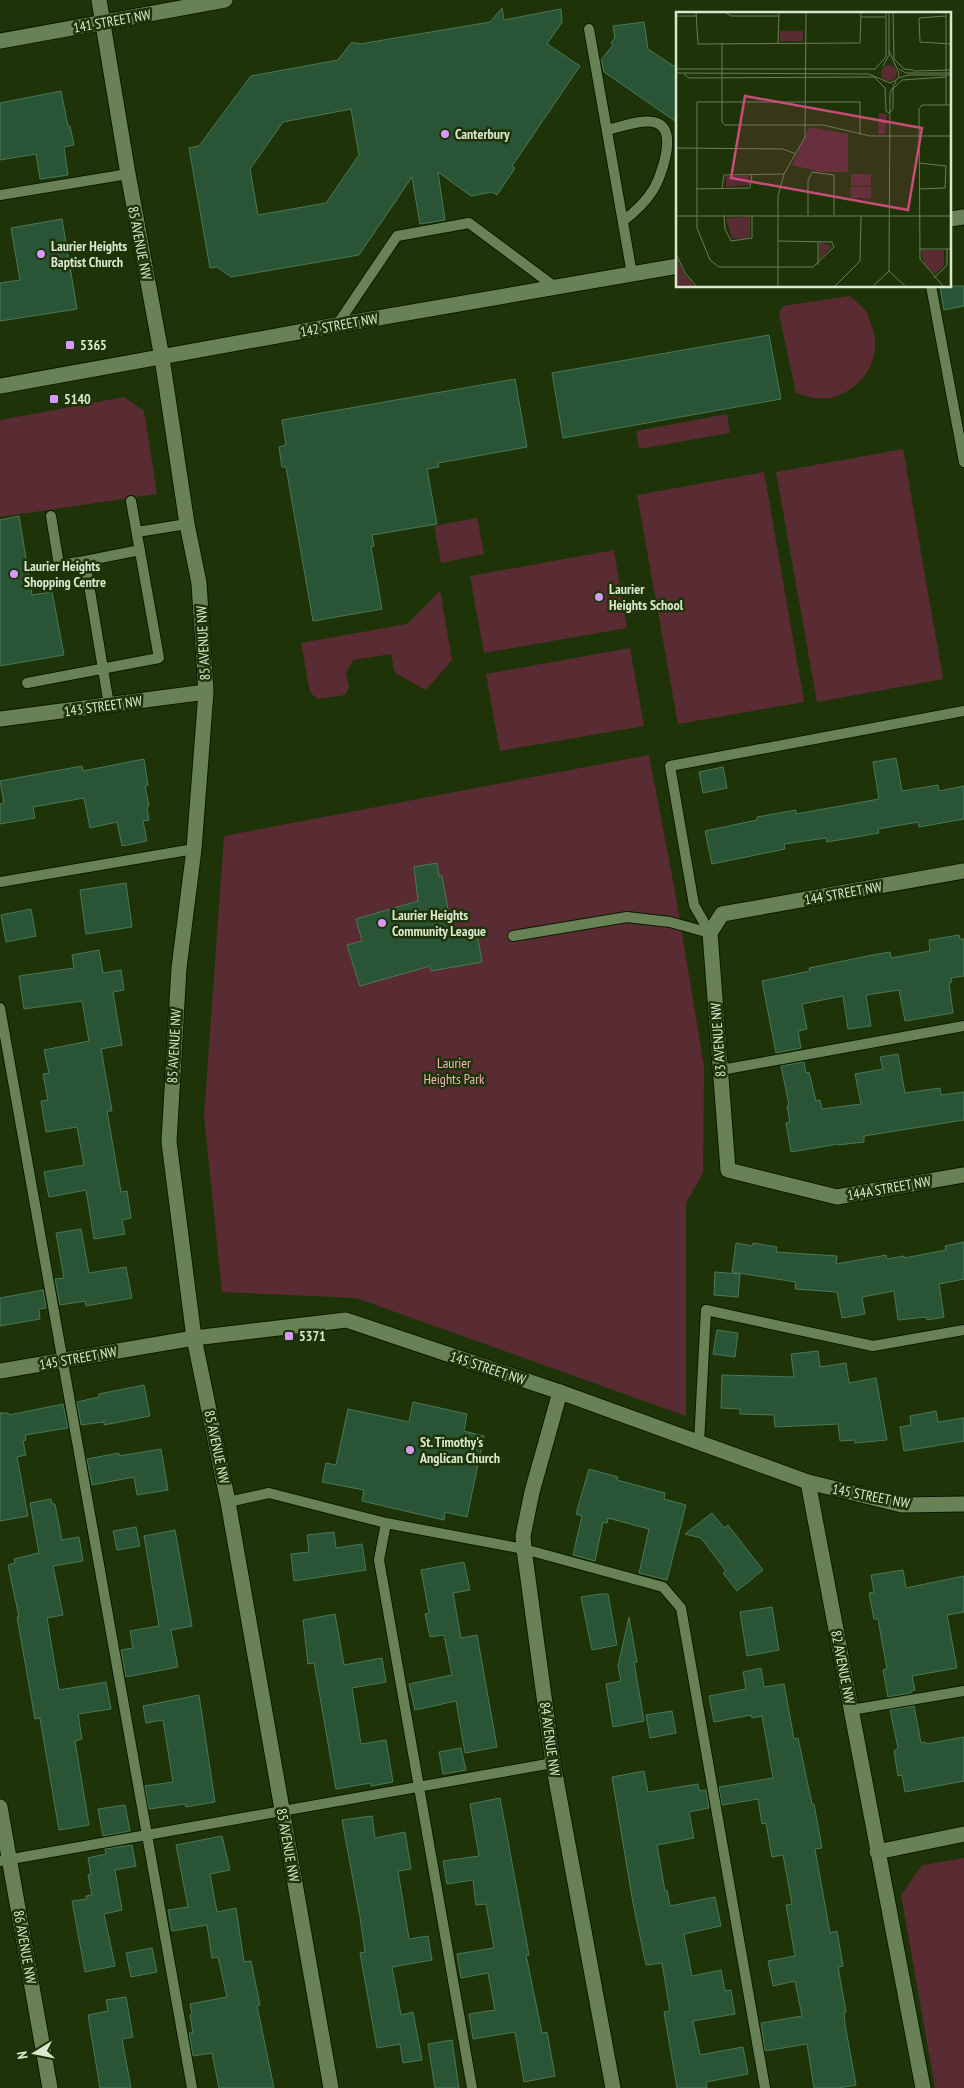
<svg xmlns="http://www.w3.org/2000/svg" width="964" height="2088" viewBox="0 0 964 2088" font-family="'PT Sans Narrow',sans-serif">
<style>
.green{fill:#582c32}
.building{fill:#295536;stroke:#4b7857;fill-rule:evenodd}
.lines{fill:none;stroke-linecap:round;stroke-linejoin:round}
.lane-casing{stroke:#0a1a00;stroke-width:12}
.street-casing{stroke:#0a1a00;stroke-width:17}
.secondary-casing{stroke:#0a1a00;stroke-width:17}
.lane{stroke:#698255;stroke-width:10}
.street{stroke:#698255;stroke-width:15}
.secondary{stroke:#698255;stroke-width:15}
.poi-dot{fill:#d69bfa;stroke:#1e3408;stroke-width:2}
.labels{text-anchor:middle;dominant-baseline:central;stroke-width:5;stroke-linejoin:round;paint-order:stroke}
.street-label{font-size:14px;fill:#d9e8cf;stroke:#1e3408}
.poi-label{font-size:14px;font-weight:bold;fill:#d9e8cf;stroke:#1e3408;text-anchor:start}
.park-label{font-size:14px;fill:#f3b3ba;stroke:#1e3408}
.inset-road{fill:none;stroke:#697c58;stroke-width:1}
.view{fill:#c84c78;fill-opacity:0.15;stroke:#c84c78;stroke-width:2.5}
.inset-edge{fill:none;stroke:#d9e8cf;stroke-width:2.5}
</style>
<rect width="100%" height="100%" fill="#1e3408"/>
<path class="green" d="M850,296C855,301 860,305 864,309C868,313 869,319 871,324C884,354 866,387 834,397C821,401 808,397 796,393L779,314L783,306Z
M124,397L144,411L157,494L0,517V420Z
M727,414L730,433L639,449L636,431Z
M903,449L943,679L817,702L776,472Z
M764,472L804,702L678,724L637,495Z
M477,518L484,554L441,563L434,526Z
M614,550L627,628L484,653L470,576Z
M440,591L452,660L426,690L395,673L391,654L353,660L346,673L349,687L345,695L317,699L310,692L301,643L407,624Z
M630,648L644,726L500,751L486,674Z
M649,755L676,897L704,1066L703,1173L686,1203V1416L356,1298L222,1292L204,1116L224,836Z
M964,1858V2088H935L901,1895L922,1865Z"/>
<path class="building" d="M502,8L504,20L561,9L562,22L547,44L580,66L512,166L515,168L497,195L492,192L471,196L438,172L445,220L420,224L412,177L359,255L231,277L217,267L210,268L189,148L199,146L251,76L338,60L351,43H357L360,44L490,22ZM351,109L359,155L326,203L258,215L250,169L283,122Z
M644,22L648,49L678,69V123L604,72L601,60L613,45L611,43L615,38L613,26Z
M61,91L68,126H70L74,145L64,147L68,175L40,179L36,154L0,160V103Z
M62,219L77,309L0,321V283L20,280L11,228Z
M940,286H964V306L944,310Z
M769,335L781,399L563,438L552,373Z
M515,379L527,447L438,463L439,467L427,469L437,524L372,535L374,546L371,547L382,609L313,621L286,467H282L279,447L286,445L282,420Z
M19,516L32,595L52,592L64,655L0,666V520Z
M896,758L902,791L938,785L939,791L964,786V819L919,827L918,822L878,829L879,833L827,842L826,838L784,844L785,849L712,864L705,831L757,820V817L796,810V814L879,799L873,762Z
M144,759L148,785L145,786L149,806L147,807L149,820L143,821L147,841L122,846L117,822L90,828L84,798L33,807L35,818L0,824V804L4,803L0,781L82,766L83,771Z
M723,767L727,788L703,793L699,772Z
M437,863L439,876H442L452,932L476,927L482,962L431,971L430,966L360,986L347,945L362,941L356,919L418,901L414,867Z
M126,883L132,927L86,934L80,890Z
M31,909L36,936L6,942L1,915Z
M959,935L960,939H964V976L951,978L952,982L949,983L953,1013L905,1021L899,990L866,995L871,1026L848,1029L843,996L802,1004L807,1029L798,1031L801,1048L776,1053L762,981L810,971L809,968L873,955L890,952L891,958L930,951L929,940Z
M99,950L103,973L121,970L124,990L113,992L122,1045L101,1049L112,1111H107L121,1192L127,1191L131,1218L122,1220L125,1234L94,1239L86,1190L49,1197L44,1172L84,1165L77,1127L46,1132L41,1101L48,1100L43,1074L49,1073L44,1050L89,1041L82,1001L24,1009L19,976L74,968L72,955Z
M898,1054L905,1093L940,1088L941,1095L964,1092V1120L864,1136V1142L838,1145V1144L791,1152L786,1123L790,1122L787,1106L789,1105L781,1066L804,1062L806,1073L809,1072L816,1101L820,1100L822,1109L861,1104L855,1074L883,1069L880,1057Z
M81,1229L89,1273L126,1267L132,1298L86,1306L85,1301L60,1305L55,1279L64,1278L56,1233Z
M964,1242V1279L939,1284L944,1317L927,1320L926,1317L898,1320L894,1291L862,1297L865,1314L842,1318L837,1292L795,1289L796,1282L732,1272L736,1243L752,1246L753,1243L777,1247L776,1252L837,1256L836,1264L886,1255L887,1259L904,1256V1258L946,1250L945,1246Z
M715,1272L740,1274L738,1297L714,1295Z
M43,1290L46,1308L39,1309L40,1319L0,1326V1298Z
M717,1330L738,1333L735,1357L713,1354Z
M818,1351L820,1367L846,1363L849,1383L876,1378L887,1440L855,1443V1440L840,1441L838,1424L775,1427L774,1415L740,1414V1409L721,1408L722,1375L794,1377L791,1354Z
M144,1385L150,1416L104,1425V1422L81,1425L77,1402L99,1397V1394Z
M413,1402L467,1414L464,1431L484,1436L467,1517L445,1512L444,1520L362,1501L364,1490L322,1482L326,1463L336,1465L348,1409L409,1422Z
M63,1404L68,1428L25,1435L26,1440L23,1441L26,1455L17,1457L28,1516L0,1521V1413H8L9,1415Z
M936,1411L938,1422L964,1418V1441L904,1451L900,1427L911,1425L910,1416Z
M161,1449L168,1490L137,1495L134,1477L92,1485L87,1459L119,1453V1456Z
M589,1469L618,1477L617,1480L665,1493L664,1499L686,1505L667,1580L639,1573L649,1529L608,1518L607,1523L603,1522L595,1561L573,1555L582,1516L576,1514Z
M51,1499L52,1504H55L62,1540L79,1537L83,1561L53,1566L63,1615L47,1618L59,1690L106,1682L111,1709L78,1714L82,1739L75,1741L89,1825L59,1830L40,1718L35,1719L17,1617H19L8,1565L15,1563L14,1559L39,1553L30,1503Z
M712,1513L724,1528L728,1525L763,1570L737,1591L723,1573L726,1571L701,1538L685,1534Z
M136,1527L140,1546L117,1550L113,1531Z
M175,1530L192,1626L171,1630L178,1667L126,1677L121,1650L133,1648L130,1631L159,1626L144,1536Z
M334,1532L336,1548L362,1544L366,1570L294,1581L291,1554L309,1552L307,1535Z
M464,1562L470,1590L453,1593L461,1638L477,1635L497,1747L465,1753L456,1701L415,1710L409,1684L452,1675L444,1635L430,1637L425,1614L429,1613L421,1570Z
M903,1570L906,1588L964,1576V1612L947,1615L957,1668L912,1676L915,1690L911,1691V1693L888,1697L883,1670L887,1669L878,1619H874L869,1593L874,1592L871,1575Z
M600,1594H608L617,1645L592,1650L581,1597Z
M772,1607L779,1650L747,1656L740,1612Z
M335,1614L344,1665L382,1658L386,1682L352,1688L361,1744L386,1740L393,1782L371,1786V1783L336,1789L314,1663L308,1664L303,1620Z
M629,1617L637,1662H634L644,1721L613,1727L606,1684L621,1681L618,1666Z
M761,1668L764,1687L784,1684L794,1739L798,1738L812,1804H814L822,1848L815,1849L830,1933L837,1931L843,1966L838,1967L846,2012H844L845,2024L856,2085L838,2088H814L807,2044L765,2051L761,2023L802,2016L795,1981L773,1986L768,1961L795,1956L786,1905L792,1904L783,1855L772,1857L766,1823L762,1824L758,1799L722,1805L719,1787L773,1778L762,1716L752,1718L751,1715L714,1722L709,1696L746,1689L743,1672Z
M199,1695L215,1802L186,1807L185,1804L149,1809L145,1786L173,1782L163,1720L146,1723L143,1706Z
M914,1706L921,1743L925,1742L926,1744L964,1737V1781L905,1792L902,1775L898,1776L894,1751L898,1748L890,1710Z
M672,1711L676,1733L650,1738L646,1715Z
M461,1748L466,1770L443,1774L439,1752Z
M644,1771L648,1792L698,1784L699,1791L706,1790L709,1808L689,1812L694,1838L657,1845L665,1891L667,1890L670,1906L715,1897L721,1926L684,1934L692,1976L721,1970L725,1991L731,1990L735,2014L693,2021L700,2055L743,2047L748,2074L706,2082L707,2088H677L664,2012L670,2011L662,1963L646,1965L633,1903L612,1777Z
M500,1798L529,1955H526L542,2033L547,2032L555,2076L524,2082L515,2032L473,2039L469,2014L495,2010L488,1973L461,1978L457,1954L494,1948L486,1904L476,1905L473,1880L447,1884L443,1861L479,1856L470,1804Z
M125,1805L130,1831L103,1836L98,1809Z
M372,1816L375,1838L405,1832L411,1869L398,1871L409,1939L428,1936L432,1960L392,1967L401,2015L413,2012L422,2060L403,2063L400,2044L377,2048L360,1953L365,1952L360,1917L342,1820Z
M222,1836L230,1870L210,1874L217,1912L236,1908L244,1962L251,1961L260,2005L257,2006L274,2088H219L212,2053L193,2056L189,2033H193L190,2015L192,2014L190,2004L227,1997L218,1957L212,1958L207,1925L172,1931L168,1910L188,1907L176,1845Z
M132,1845L136,1866L115,1870L122,1910L104,1914L115,1966L85,1972L72,1901L87,1899L86,1896L92,1895L88,1875L91,1874L88,1858L106,1854L105,1849Z
M152,1948L157,1972L131,1977L126,1953Z
M126,1997L133,2037L122,2039L131,2088H100L88,2015L108,2011L106,2000Z
M452,2040L459,2088H435L428,2044Z"/>
<g class="lines">
<defs>
<path id="lane" d="M589,29L632,274
M607,130C621,127 643,118 657,123C678,131 661,177 653,190C645,203 635,212 623,221
M0,195L128,174
M931,286L964,462
M337,325L397,236L469,223L555,287
M51,516L59,565L85,561
M137,532L187,524
M27,683L159,658L131,501
M109,705L85,561L140,550
M0,882L194,849
M710,933L694,905L670,766L964,711
M513,936L627,917L670,922L710,933
M0,1008L192,2088
M721,1070L964,1026
M699,1443L706,1310L873,1346L964,1330
M228,1502L269,1493L386,1523L524,1549L663,1587L681,1608L765,2088
M386,1523L379,1560L472,2088
M851,1710L964,1691
M0,1861L553,1763"/>
<path id="street" d="M99,0L128,174L162,358L187,524L199,583L206,692L194,849L179,968L169,1142L194,1338L228,1502L331,2088
M0,41L225,0
M0,719L206,692
M964,871L722,914L710,933L728,1170L837,1197L964,1175
M560,1392L532,1492L523,1536L524,1549L553,1763L613,2088
M808,1482L923,2088
M0,1807L50,2088
M877,1852L964,1834"/>
<path id="secondary" d="M950,219L964,217
M0,386L337,325L678,266
M0,1371L194,1338L346,1320L560,1392L808,1482L902,1505L964,1504"/>
</defs>
<use href="#lane" class="lane-casing"/>
<use href="#street" class="street-casing"/>
<use href="#secondary" class="secondary-casing"/>
<use href="#lane" class="lane"/>
<use href="#street" class="street"/>
<use href="#secondary" class="secondary"/>
</g>
<g class="poi-dot">
<circle cx="445" cy="134" r="5"/>
<circle cx="41" cy="254" r="5"/>
<rect x="65" y="340" width="10" height="10" rx="2.5"/>
<rect x="49" y="394" width="10" height="10" rx="2.5"/>
<circle cx="14" cy="574" r="5"/>
<circle cx="599" cy="597" r="5"/>
<circle cx="382" cy="923" r="5"/>
<rect x="284" y="1331" width="10" height="10" rx="2.5"/>
<circle cx="410" cy="1450" r="5"/>
</g>
<g class="labels">
<g class="street-label">
<text transform="translate(112 21) rotate(-10)">141 STREET NW</text>
<text transform="translate(140 243) rotate(79)">85 AVENUE NW</text>
<text transform="translate(339 325) rotate(-10)">142 STREET NW</text>
<text transform="translate(203 643) rotate(-93)">85 AVENUE NW</text>
<text transform="translate(103 706) rotate(-8)">143 STREET NW</text>
<text transform="translate(843 893) rotate(-10)">144 STREET NW</text>
<text transform="translate(718 1040) rotate(-94)">83 AVENUE NW</text>
<text transform="translate(174 1046) rotate(-87)">85 AVENUE NW</text>
<text transform="translate(889 1188) rotate(-10)">144A STREET NW</text>
<text transform="translate(78 1358) rotate(-10)">145 STREET NW</text>
<text transform="translate(488 1368) rotate(18)">145 STREET NW</text>
<text transform="translate(217 1447) rotate(78)">85 AVENUE NW</text>
<text transform="translate(871 1496) rotate(11)">145 STREET NW</text>
<text transform="translate(843 1667) rotate(79)">82 AVENUE NW</text>
<text transform="translate(550 1739) rotate(82)">84 AVENUE NW</text>
<text transform="translate(288 1845) rotate(80)">85 AVENUE NW</text>
<text transform="translate(25 1947) rotate(80)">86 AVENUE NW</text>
</g>
<g class="poi-label">
<text x="455" y="134">Canterbury</text>
<text x="51" y="246">Laurier Heights<tspan x="51" dy="16">Baptist Church</tspan></text>
<text x="80" y="345">5365</text>
<text x="64" y="399">5140</text>
<text x="24" y="566">Laurier Heights<tspan x="24" dy="16">Shopping Centre</tspan></text>
<text x="609" y="589">Laurier<tspan x="609" dy="16">Heights School</tspan></text>
<text x="392" y="915">Laurier Heights<tspan x="392" dy="16">Community League</tspan></text>
<text x="299" y="1336">5371</text>
<text x="420" y="1442">St. Timothy's<tspan x="420" dy="16">Anglican Church</tspan></text>
</g>
<g class="park-label">
<text x="454" y="1063">Laurier<tspan x="454" dy="16">Heights Park</tspan></text>
</g>
</g>
<g transform="translate(676 12)">
<rect width="275" height="275" fill="#1e3408"/>
<path d="M104,19H127V29H104ZM205 61a8 8 0 1 1 16 0a8 8 0 1 1-16 0ZM203,101L211,102L209,122H202ZM133,115L172,122V160H145L116,153ZM175,162H195V174H175ZM50,164H72L74,173L50,175ZM174,175H195V186H175ZM74,205V226L56,227L50,206ZM143,230L156,234L143,248ZM245,238H268V253L259,262L248,252ZM0,245L8,261L19,275H0Z" fill="#582c32"/>
<path class="inset-road" d="M20,0L22,32L184,31L185,0M49,0L55,4H103M217,0L218,47L228,57L237,58M0,4H20M270,4L243,6L244,30L275,32M185,5H209M46,31V110L49,113H147L194,124H275M102,31L103,0M207,54L213,43V0M0,57H199L210,45V0M223,57L230,61H275M237,59L275,58M0,61L193,62L214,71L222,67L223,61L213,39M8,62L13,66L198,65L209,76L210,99L213,101M223,66L232,63H275M270,93V0M213,101L217,97V77L226,68L270,65M0,136L107,137L120,142M243,151L270,154L269,176L243,177M20,177L74,176L76,162M46,177L48,163L108,162M48,203L49,217L55,229L76,226V203M132,203V169L136,160L158,163V203M0,204H275M102,229L156,230L158,235L137,255H43L34,248L21,216V90H184V123M142,229V253M243,237H275M0,242L9,261L21,275M213,259L214,81L220,69M213,259L230,275M258,266L271,253V237M102,275V184L108,162L129,125L130,0M158,275L184,249L185,204M196,275L213,259M268,275L244,247L243,97L246,93H275"/>
<path class="view" d="M69,84L246,116L232,198L55,166Z"/>
<rect width="275" height="275" class="inset-edge"/>
</g>
<g transform="translate(35 2053) rotate(260)" stroke="#1e3408" stroke-width="4" paint-order="stroke">
<path d="M0-4L9 19L0 12L-9 19Z" fill="#d9e8cf"/>
<text y="-8" font-size="14" font-weight="bold" text-anchor="middle" fill="#d9e8cf">N</text>
</g>
</svg>
